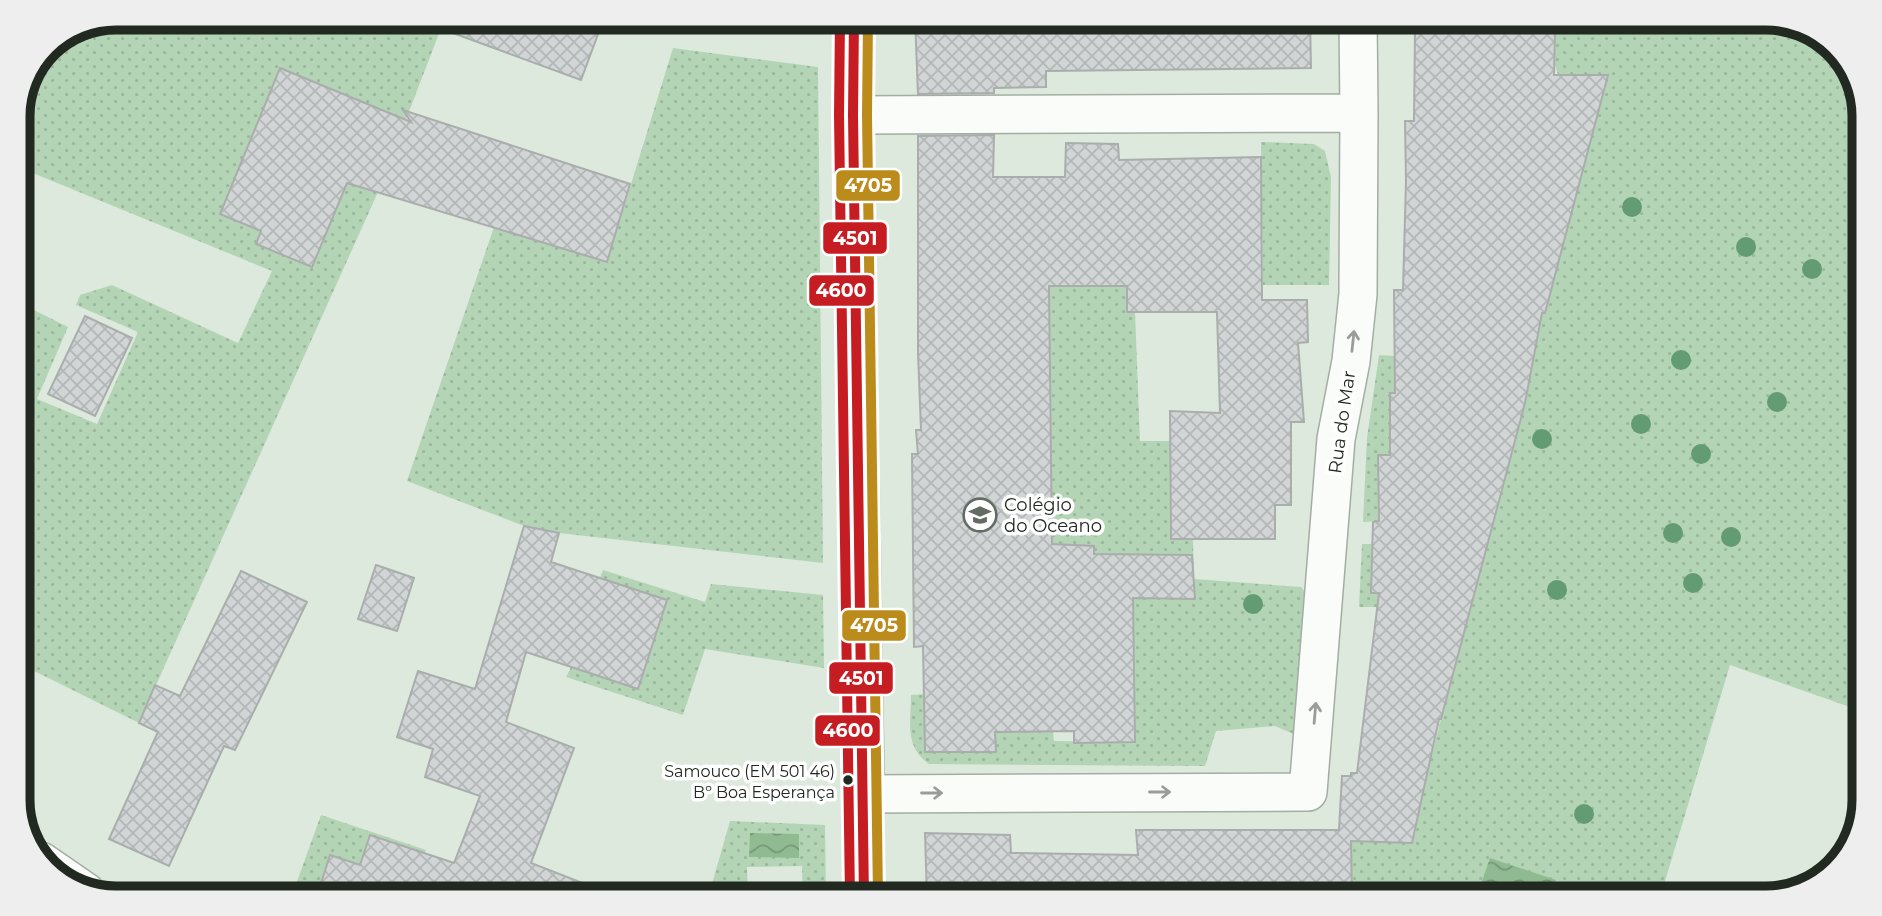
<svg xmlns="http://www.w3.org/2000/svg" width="1882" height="916" viewBox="0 0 1882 916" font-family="Montserrat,sans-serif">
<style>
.green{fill:url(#green-dots)}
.water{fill:url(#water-waves)}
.building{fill:url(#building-cross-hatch);stroke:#a9adac;stroke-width:2}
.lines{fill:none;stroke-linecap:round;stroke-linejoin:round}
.minor-casing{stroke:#a4ada4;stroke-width:40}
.secondary-casing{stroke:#a4ada4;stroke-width:42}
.minor{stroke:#fafcfa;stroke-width:37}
.secondary{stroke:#fafcfa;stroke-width:38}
.bus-1-casing{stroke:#fff;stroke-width:16}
.bus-2-casing{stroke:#fff;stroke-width:16}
.bus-3-casing{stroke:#fff;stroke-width:16}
.bus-1{stroke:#c61d23;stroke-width:10}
.bus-2{stroke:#c61d23;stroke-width:10}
.bus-3{stroke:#bb8c1c;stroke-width:10}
.tree{fill:#639b72}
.oneway{stroke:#989d98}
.bus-dot{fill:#212921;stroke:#fff;stroke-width:2.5}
.labels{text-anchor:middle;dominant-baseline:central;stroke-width:7;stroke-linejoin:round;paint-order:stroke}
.bus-label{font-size:16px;fill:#212921;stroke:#fff;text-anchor:end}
.street-label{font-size:18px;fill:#212921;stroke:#fff}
.poi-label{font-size:18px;fill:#212921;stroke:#fff;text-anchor:start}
.rim{fill:none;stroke:#212921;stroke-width:9}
.line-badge{stroke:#fff;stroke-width:2.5}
.badge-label{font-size:19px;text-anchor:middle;font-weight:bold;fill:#fff}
</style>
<defs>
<pattern id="green-dots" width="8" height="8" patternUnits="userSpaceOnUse" patternTransform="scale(1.75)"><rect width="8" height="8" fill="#b3d5b5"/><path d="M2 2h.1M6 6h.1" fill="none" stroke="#9ab79b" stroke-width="1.8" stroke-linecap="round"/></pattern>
<pattern id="water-waves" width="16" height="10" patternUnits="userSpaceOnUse" patternTransform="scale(1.75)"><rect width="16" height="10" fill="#90bb92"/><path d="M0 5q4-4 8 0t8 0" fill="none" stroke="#759877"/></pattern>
<pattern id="building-cross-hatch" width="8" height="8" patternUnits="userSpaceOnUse" patternTransform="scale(1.75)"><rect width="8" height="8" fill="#d1d5d5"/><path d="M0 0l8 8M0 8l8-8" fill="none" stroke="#b3b7b7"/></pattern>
</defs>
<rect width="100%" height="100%" fill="#dde9dd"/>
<path class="green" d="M115,18H445L378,192L139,723L18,663V302L68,327L37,399L97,424L138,332L76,305L80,295L112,285L238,343L272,271L18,167V109L46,46Z
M1395,18H1767L1810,27L1848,61L1864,109V712L1730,665L1660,898H1352L1351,831L1339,830L1341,793L1363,794L1361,841L1412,842L1427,773L1492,523L1449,454L1379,455V521L1363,522L1367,438L1379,355L1395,356V393L1391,423L1515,313H1545L1608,75H1558L1555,65V32L1393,31Z
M673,48L818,67L823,563L559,533L524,526L407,481L494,227L607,262Z
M1261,142L1314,144L1325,151L1331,177L1329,285H1263Z
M1049,286H1127V312H1135L1140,441H1195L1171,499V539H1193L1194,579L1301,587L1306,593L1296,735L1275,726L1216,731L1205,766L929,764C904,746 911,723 911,695L924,694L925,752H995V722L1053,731L1054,741L1135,742L1134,639L1122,598L1139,580L1138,554H1094V546L1052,544L1049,364Z
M1362,544H1380L1372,560V593L1432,594V607H1359Z
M603,570L705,602L711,584L823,595L824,668L705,649L683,715L566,677L571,667L638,689L667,600L600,578Z
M321,815L426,850L411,898H291Z
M730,821L825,825L826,898H803L802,866L747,867L748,897L710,891Z"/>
<path class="water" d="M750,833L799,834V858L749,857Z
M1490,858L1556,880L1550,898H1488L1477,895Z"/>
<path class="building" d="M424,18H604L581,80L423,22Z
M915,18H1310L1311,68L1046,71V87L994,88V93L918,94Z
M1415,30L1555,32L1554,75H1608L1545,313H1542L1525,403L1441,719H1439L1412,843L1351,841L1352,899H927L925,833L1010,835L1011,853L1138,855L1136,830H1339L1342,776H1351V773H1357L1379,593H1371L1373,522L1379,521L1378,455H1390V393H1395L1394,290H1403L1406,181L1405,121H1414Z
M280,68L411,122L403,110L630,184L607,262L347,183L312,267L256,244L261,231L220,214Z
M994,135L993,177H1065L1066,143L1118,144L1119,160L1261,157L1262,300H1307L1308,342L1298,343L1304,422H1291V505H1275V539H1171L1170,411L1220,413L1217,312H1127V286H1049L1052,544L1094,546V554L1192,555L1195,599L1133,598L1135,742L1074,743V731L995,732L996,752H925L923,646L914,647L912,454H918L916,430H921L918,353V136Z
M85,316L132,338L95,416L48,394Z
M524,526L559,533L551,562L667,600L638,689L526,652L506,722L574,748L531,863L616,896L615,899H316L330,855L360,865L370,835L454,863L480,796L425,777L433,749L397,737L418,671L475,689Z
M376,565L414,578L397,631L358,619Z
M241,571L307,602L235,750L224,746L169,866L109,839L158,732L139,723L155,685L180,696Z"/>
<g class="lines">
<defs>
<path id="minor" d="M1358,18L1359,113
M853,115L1359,113L1358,294L1351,361L1336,439L1308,792L864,794
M41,861L86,892"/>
<path id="secondary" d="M854,18L853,115L864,781V898"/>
</defs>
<use href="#minor" class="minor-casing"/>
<use href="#secondary" class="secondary-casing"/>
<use href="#minor" class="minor"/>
<use href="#secondary" class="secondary"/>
<defs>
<path id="bus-1" d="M854,18L853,115L864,898"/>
<path id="bus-2" d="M840,18L839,115L850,898"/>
<path id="bus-3" d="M868,18L867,115L878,898"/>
</defs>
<use href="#bus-1" class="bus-1-casing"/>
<use href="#bus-2" class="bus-2-casing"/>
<use href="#bus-3" class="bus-3-casing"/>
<use href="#bus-1" class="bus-1"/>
<use href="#bus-2" class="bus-2"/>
<use href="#bus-3" class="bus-3"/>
</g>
<g class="tree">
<circle cx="1632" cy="207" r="10"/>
<circle cx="1746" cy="247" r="10"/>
<circle cx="1812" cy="269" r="10"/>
<circle cx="1681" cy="360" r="10"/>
<circle cx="1777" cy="402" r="10"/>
<circle cx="1641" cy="424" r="10"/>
<circle cx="1542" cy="439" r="10"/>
<circle cx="1701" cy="454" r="10"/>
<circle cx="1673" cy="533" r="10"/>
<circle cx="1731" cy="537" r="10"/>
<circle cx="1693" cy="583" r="10"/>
<circle cx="1557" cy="590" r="10"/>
<circle cx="1253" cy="604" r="10"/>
<circle cx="1584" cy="814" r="10"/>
</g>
<defs><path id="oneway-shaft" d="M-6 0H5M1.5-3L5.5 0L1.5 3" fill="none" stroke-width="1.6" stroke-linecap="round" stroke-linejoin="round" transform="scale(1.75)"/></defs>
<g class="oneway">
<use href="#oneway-shaft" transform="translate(1353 341) rotate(-84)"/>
<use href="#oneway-shaft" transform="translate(1315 713) rotate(-85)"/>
<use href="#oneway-shaft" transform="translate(1160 792)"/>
<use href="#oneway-shaft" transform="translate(932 793)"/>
</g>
<defs>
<symbol id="school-ring" viewBox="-11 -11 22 22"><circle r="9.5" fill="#fff" stroke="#636c63" stroke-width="1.5"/><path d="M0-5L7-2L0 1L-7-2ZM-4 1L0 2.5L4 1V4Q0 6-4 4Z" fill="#636c63"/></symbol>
</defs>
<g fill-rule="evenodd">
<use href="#school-ring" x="961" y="496" width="38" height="38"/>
</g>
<circle class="bus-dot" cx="848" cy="780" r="6"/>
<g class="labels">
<g class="bus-label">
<text x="835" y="771">Samouco (EM 501 46)<tspan x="835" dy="21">Bº Boa Esperança</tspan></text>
</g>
<g class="street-label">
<text transform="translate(1342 422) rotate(-82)">Rua do Mar</text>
</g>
<g class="poi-label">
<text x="1004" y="505">Colégio<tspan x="1004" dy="21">do Oceano</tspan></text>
</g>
</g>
<path d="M0 0H1882V916H0ZM116 30H1766A86 86 0 0 1 1852 116V800A86 86 0 0 1 1766 886H116A86 86 0 0 1 30 800V116A86 86 0 0 1 116 30Z" fill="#edeeed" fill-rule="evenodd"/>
<path class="rim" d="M116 30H1766A86 86 0 0 1 1852 116V800A86 86 0 0 1 1766 886H116A86 86 0 0 1 30 800V116A86 86 0 0 1 116 30Z"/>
<g class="line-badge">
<rect x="835" y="169" width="66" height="33" rx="7" fill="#bb8c1c"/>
<rect x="822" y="221" width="66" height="34" rx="7" fill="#c61d23"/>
<rect x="808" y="274" width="67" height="33" rx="7" fill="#c61d23"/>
<rect x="841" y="609" width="66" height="33" rx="7" fill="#bb8c1c"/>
<rect x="828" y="661" width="66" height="34" rx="7" fill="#c61d23"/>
<rect x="814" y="714" width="67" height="33" rx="7" fill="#c61d23"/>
</g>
<g class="badge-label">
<text x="868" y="192">4705</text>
<text x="855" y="245">4501</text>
<text x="841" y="297">4600</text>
<text x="874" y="632">4705</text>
<text x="861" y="685">4501</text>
<text x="848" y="737">4600</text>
</g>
</svg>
